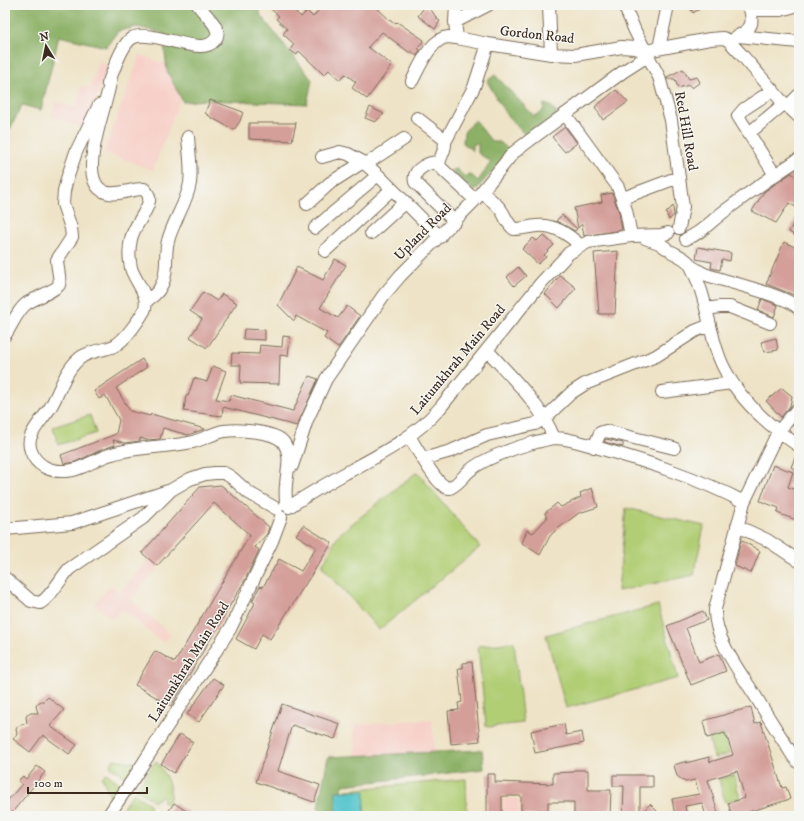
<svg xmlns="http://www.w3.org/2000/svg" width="804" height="821" viewBox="0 0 804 821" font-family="'IM FELL DW Pica',serif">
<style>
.built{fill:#f7d1c9}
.green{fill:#b1ce75;stroke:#767c4a}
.forest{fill:#8cb166;stroke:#646e42}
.water{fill:#58c6cd;stroke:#4a7876}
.building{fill:#d49e99}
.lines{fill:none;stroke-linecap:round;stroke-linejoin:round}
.minor-casing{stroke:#7a6b59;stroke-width:14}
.minor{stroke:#fff;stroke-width:12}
.labels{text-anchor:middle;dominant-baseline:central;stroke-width:3;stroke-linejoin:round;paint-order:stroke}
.street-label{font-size:14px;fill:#3b2a1e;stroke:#f6f6f2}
</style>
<rect width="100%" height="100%" fill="#f6f6f2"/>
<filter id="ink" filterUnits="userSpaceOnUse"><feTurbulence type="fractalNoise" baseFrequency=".025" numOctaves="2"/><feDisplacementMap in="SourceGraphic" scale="8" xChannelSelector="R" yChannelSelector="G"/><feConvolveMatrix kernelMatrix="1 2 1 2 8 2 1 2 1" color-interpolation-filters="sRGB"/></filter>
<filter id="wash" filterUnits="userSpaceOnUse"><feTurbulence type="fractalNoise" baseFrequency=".012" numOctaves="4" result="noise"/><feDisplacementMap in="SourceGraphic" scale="16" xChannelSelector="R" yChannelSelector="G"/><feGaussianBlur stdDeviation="0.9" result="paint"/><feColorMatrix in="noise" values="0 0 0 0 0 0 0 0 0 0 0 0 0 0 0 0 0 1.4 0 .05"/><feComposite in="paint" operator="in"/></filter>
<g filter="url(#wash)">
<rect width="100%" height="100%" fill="#eee3c6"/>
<path class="built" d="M140,55L190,73L153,170L104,152Z
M99,62L108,65L87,128L51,117L56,102L75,108L82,86L90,88Z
M156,558L162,563L130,600L160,625L170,635L163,643L122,609L112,619L94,604L111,585L120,592L150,559Z
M432,719L435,754L356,761L354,725Z
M504,798L519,799V815L522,816H503Z"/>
<path class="green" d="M90,415L96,433L58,445L53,427Z
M417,472L480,547L379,630L322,566L338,535Z
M626,508L704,526L694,575L618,591Z
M658,605L678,678L566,708L546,635Z
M514,642L523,723L488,727L486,725L478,646Z
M724,734L729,754L714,758L709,738Z
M114,759L136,763L126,777L110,766Z
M156,761C163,769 178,795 166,804L162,801L164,798L162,796L154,801L136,789Z
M106,773L121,784L111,800L102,777Z
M734,775L740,798L725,802L719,779Z
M466,779L467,816H343L346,790Z
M133,793L150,804L149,810L146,813L149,816H117Z"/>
<path class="forest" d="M5,5H258L261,16L287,48L312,80L307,104L205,100L183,102L167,71L163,33L137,27L118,31L106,47L59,36L41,110L22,105L5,139Z
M495,75L534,116L543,111L544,104L551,106L558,115L526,136L505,113L487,81Z
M475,120L492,142H500L510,151L475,191L462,182L451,170L457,169L465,178L469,173L478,181L491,162L478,153V144H473V151L463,143L464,132Z
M482,750L484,769L343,785L337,816H324L318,808L328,757Z"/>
<path class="water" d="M336,791H365L364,816H336Z"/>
<g id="blocks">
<path class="building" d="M266,5H284L290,10L291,8L301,17L307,11L313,17L323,5H380L377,8L393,23L394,22L396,23L397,22L424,40L418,48L420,50L417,56L411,51L410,53L382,32L368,47L392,65L367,99L352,88L356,82L345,74L340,80L329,70L324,75L299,51L297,55L290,50L294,44L283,34L287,29L276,19L279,16Z
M688,5H706L693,13Z
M425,6L432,11L437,19L440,21L435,29L418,16Z
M683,69L689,79L697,77L700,82L692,88L689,85L678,88L675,79H667V77Z
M616,90L628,102L603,120L595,107Z
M210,100L243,112L240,121L234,130L212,118L205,113Z
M370,107L384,114L375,122L365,118Z
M249,123H296L292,141L249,139Z
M565,127L577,143L565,152L552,137Z
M791,173L799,178V209L789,203L776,223L752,211L764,192L778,182H779Z
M612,193L619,212L622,230L584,236L582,224L578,228L574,208L602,202L601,195Z
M673,206L674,215L669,220L666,213Z
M799,212V238L789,232Z
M562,215L577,229L575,231L556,221Z
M543,235L554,245L544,255L546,257L538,264L522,249L533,238L537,241Z
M784,242L799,249V297L766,284Z
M698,247L731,253L730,261L722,259L720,270L711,268L712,262L696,259Z
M618,251L615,314H599L594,253Z
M335,259L346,265L320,308L338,318L347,306L360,316L338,348L324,338L327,333L296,316L294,321L278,305L297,267L323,280Z
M518,267L526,276L514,286L507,277Z
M560,275L576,288L559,308L545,294Z
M203,292L217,301L222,294L237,303L207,348L190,337L202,319L190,311Z
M762,299L778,305L774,317L758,310Z
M244,329L265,330V340L243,339Z
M283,336L290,337L288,356L280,355L279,384L240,383L241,365H231L232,353L259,354L260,345L282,347Z
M776,338L778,350L765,352L761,342Z
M142,359L147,367L116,388L130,411L150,416L151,414L205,429L188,435L163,428L160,439L147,440L140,438V441L125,443L113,440L115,445L103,449L75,462L64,464L61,455L116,434L119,420L105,395L99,399L94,391Z
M213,366L226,371L216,399L229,401L231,395L293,411L309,376L318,379L297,426L223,407L222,416L184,411L186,395L188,396L194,378L207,382Z
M782,388L792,396L790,406L781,417L766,401Z
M799,419V431L793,426Z
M606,439L623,443V447L604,442Z
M797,453H799V466L797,470L791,467Z
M773,465L793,472L788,487L799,491V521L777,513L779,508L760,501Z
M221,485L269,527L267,534L255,547L259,550L245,580L171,706L135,685L155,651L175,662L250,535L214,503L157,566L142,553L200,487Z
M592,488L598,507L579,513L556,530L550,536L540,555L522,543L527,530L533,533L547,518L545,513L557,503L561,507L581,497L580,493Z
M303,525L332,543L270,639L262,634L254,649L236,639L255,603L252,601L260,586L263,587L279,559L301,571L316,547L296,535Z
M741,540L760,551L751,573L735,566Z
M703,611L707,620L686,628L699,662L719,654L726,671L691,685L667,626Z
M472,662L480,741L451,744L448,711L459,710L458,703L462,702L458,668H463V663Z
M213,678L224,685L199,722L187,714Z
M48,697L64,710L50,726L77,745L69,754L43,735L30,752L13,739L17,734L16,729L18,726L27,723L26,717L27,715L31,713H38L36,706L38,703L41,701H44Z
M282,704L340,724L335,739L292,725L278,771L320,785L314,802L256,782Z
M751,707L755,724L761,722L782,788L786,787L790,799L736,816H732L728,803L745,798L737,771L708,780L719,816H706L702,803L685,806L687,816H675L672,799L699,794L695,780L685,782L677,776L674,765L687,761L686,763L709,757L710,762L733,755L727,737H726L725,733L707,738L703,721Z
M564,724L566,735L582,732L584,743L535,753L531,731Z
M180,734L193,742L174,773L161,764Z
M37,766L45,772L10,815L5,811V796L9,799L22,784L18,781L23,776L26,779Z
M574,770H588V790H611L610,816H574V802H548V816L521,815V796H502V816H487V774H495V782L553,784V773L574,772Z
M613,775H653V787H640V815L650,804L657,811L653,816H623L624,786H613Z
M174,803L194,816H169L170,814L168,812Z"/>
</g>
</g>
<g filter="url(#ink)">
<use href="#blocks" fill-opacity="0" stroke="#7a6b59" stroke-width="1"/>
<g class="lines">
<defs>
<path id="minor" d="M456,5L455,22L457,38L488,44L551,54L575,55L622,47L634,48L646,51L710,39L723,38L728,40L741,54L780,99L799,117
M549,5L551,54
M624,5L635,31L659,77L671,120L683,207L679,228
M750,10H781L798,5
M455,22L488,5
M738,36L799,42
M736,37C753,29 754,23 749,5
M659,48L668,5
M111,76C110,101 73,179 105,192C117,197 132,188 144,189C147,192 150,196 149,201C147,213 134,225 131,239C129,248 129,259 131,268C135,282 151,296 144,311C138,321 125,340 114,346C103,351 90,350 80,358C64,371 60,392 50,408C44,417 36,425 31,436C29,441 29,446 31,451C36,466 51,472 65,471C81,471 96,458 112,454C138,446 166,448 193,442C204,439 213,433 224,431C237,429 276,431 284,443C292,456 287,470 286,485C285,491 286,498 286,504
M412,81C419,68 431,38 448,37C451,37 454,38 457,38
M108,84C113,72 121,45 132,38C147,30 183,47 201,46C212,46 222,37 215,26C211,19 203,12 198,5
M773,90L744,109L738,116L775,175
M788,106L799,95
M565,114L618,187L626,210L631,236
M417,118L444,139C448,149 439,156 439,166L475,200
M748,134L785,103
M445,142L474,87L488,44
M322,157L340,152L348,154L363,162L378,175L440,237
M439,162C429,162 412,169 415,182L455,222
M366,164L404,139
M482,193C489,198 496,203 501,210C506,217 507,224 514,229C521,229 528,227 536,226C554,224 568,234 581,246
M623,198L679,177
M307,204L330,183L363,162
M315,228L378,175
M371,233L405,202
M645,238L659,243L666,248
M686,239C702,233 712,220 726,210C750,192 774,175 799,159
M325,251L392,189
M672,252C677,255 683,257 688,262C691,265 693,270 695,275C709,304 709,339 724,368C740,401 769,426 799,446
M691,266C696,269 701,273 707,275C724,281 792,297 799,309
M146,301C152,297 158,293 161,286C169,273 164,255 168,241C173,221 187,203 190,183C192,168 189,152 188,137
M706,309L720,307H730L770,323
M5,335C12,325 17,311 26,304C33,299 56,290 59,285C61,280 57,267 57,260L72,237L71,228L63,204L64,191L67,179L76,152L99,105
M487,350C511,377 540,403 554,438
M662,392L732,383
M799,407L778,432L744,502L715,609C714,639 740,672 756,697C768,717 781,737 793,756L799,763
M409,436C416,447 434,480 444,486C446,488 448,488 450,488C459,483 461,479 468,472C479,462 494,456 508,451C517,447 545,439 555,438C569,438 585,444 599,448C648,462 698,478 744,502
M594,447L600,433L606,431L674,448
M423,459L451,451L487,435L535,424L545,418L571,393L585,384L656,356L695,331L710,325
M292,466L307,420L326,379L383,296L400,276L475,200L513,153L530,140L624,71L649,55
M289,507C307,495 326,484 344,474C379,455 414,438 440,408L541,283L569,253L588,242L631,236L661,235L668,233
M737,526L767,540L799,561
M5,529L72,523L168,491
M5,578L31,601L40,603C51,597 60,579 69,569L143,518L171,490L190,479L205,474L215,473H224L231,477L249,493L277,509
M108,816L135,776L230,629L272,541L281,517"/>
</defs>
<use href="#minor" class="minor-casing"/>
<use href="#minor" class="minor"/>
</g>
</g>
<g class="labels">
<g class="street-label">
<text transform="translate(537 35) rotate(6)">Gordon Road</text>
<text transform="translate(686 131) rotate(80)">Red Hill Road</text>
<text transform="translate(423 232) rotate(-45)">Upland Road</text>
<text transform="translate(458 360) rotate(-50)">Laitumkhrah Main Road</text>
<text transform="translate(189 662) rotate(-58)">Laitumkhrah Main Road</text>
</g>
</g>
<rect width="804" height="821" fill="none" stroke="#f6f6f2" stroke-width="20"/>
<g transform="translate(46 46) rotate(350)" stroke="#f6f6f2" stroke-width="3" paint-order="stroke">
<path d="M0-3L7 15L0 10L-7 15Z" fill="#3b2a1e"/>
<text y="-6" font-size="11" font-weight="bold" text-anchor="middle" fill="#3b2a1e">N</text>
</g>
<path d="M28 787v6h119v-6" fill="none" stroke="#3b2a1e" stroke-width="2"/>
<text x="34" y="787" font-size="12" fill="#3b2a1e" stroke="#f6f6f2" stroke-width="3" paint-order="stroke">100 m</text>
</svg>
